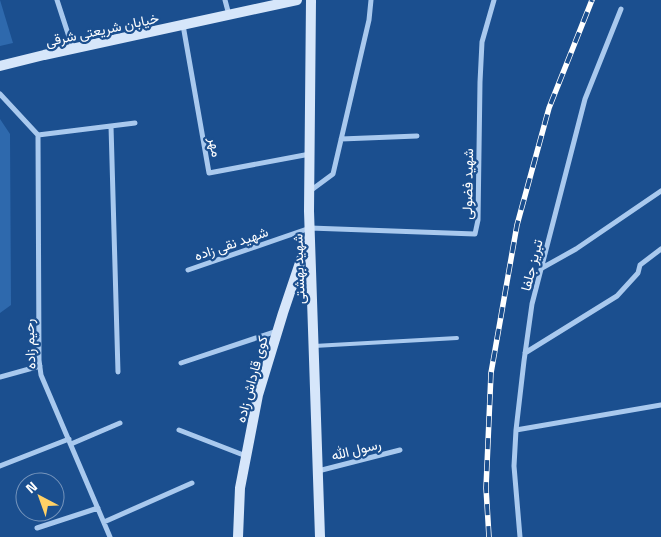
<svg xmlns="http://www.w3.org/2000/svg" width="661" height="537" viewBox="0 0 661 537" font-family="'Titillium Web',Vazirmatn,sans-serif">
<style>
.green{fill:#2e69ad}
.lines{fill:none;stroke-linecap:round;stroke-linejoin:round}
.lane{stroke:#a9c9ee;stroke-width:4}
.street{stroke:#a9c9ee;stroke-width:5}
.secondary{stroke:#d6e6fa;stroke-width:10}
.rail-casing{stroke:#fff;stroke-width:5.5}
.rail{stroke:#1b4f8f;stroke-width:4;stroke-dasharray:11;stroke-linecap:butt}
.labels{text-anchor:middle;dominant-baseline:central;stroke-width:4.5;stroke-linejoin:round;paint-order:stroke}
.street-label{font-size:14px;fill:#fff;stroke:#1b4f8f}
</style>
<rect width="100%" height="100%" fill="#1b4f8f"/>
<path class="green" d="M0,0L13,43L0,46Z
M0,119L10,134L11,305L0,313Z"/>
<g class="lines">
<path class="lane" d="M314,346L457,338"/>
<path class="street" d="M57,0L73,49
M225,0L229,15
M183,25L209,173L310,154
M0,94L38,135L135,123
M111,126L118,372
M38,135L39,360L41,375L110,537
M341,139L417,136
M310,191L333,174L369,20L371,0
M542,268L576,249L661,191
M188,270L310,228L475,234L478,220L480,82L482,42L494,0
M525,353L617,296L638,273L640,265L661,249
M181,363L277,331
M0,377L40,366
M179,430L246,456
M516,430L661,405
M71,444L120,423
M0,466L69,439
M318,471L400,450
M104,522L192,483
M37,528L98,508
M520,537L514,466L516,430L524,361L532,304L585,99L621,9"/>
<path class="secondary" d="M311,0L309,211L320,537
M0,66L44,55L297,0
M238,537L240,488L258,395L283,313L308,239"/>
<defs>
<path id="rail" d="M489,537L486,488L491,373L517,225L549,108L592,0"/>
</defs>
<use href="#rail" class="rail-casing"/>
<use href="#rail" class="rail"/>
</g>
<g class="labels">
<g class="street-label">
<text transform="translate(102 29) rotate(-12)">خیابان شریعتی شرقی</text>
<text transform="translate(216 147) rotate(80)">مهر</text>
<text transform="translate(467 184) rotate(-89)">شهید فضولی</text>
<text transform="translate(231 243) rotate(-19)">شهید نقی زاده</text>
<text transform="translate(531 265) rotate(-76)">تبریز جلفا</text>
<text transform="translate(298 269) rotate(-92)">شهید بهشتی</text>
<text transform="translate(29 344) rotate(-92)">رحیم زاده</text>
<text transform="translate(251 379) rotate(-75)">کوی قارداش زاده</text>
<text transform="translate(356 449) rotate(-14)">رسول الله</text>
</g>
</g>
<g transform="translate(40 497) rotate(319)"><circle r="24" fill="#1b4f8f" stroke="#7695bc"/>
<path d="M0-4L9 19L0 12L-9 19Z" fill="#ffd166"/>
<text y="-8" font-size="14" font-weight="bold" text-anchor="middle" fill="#ffffff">N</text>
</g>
</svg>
